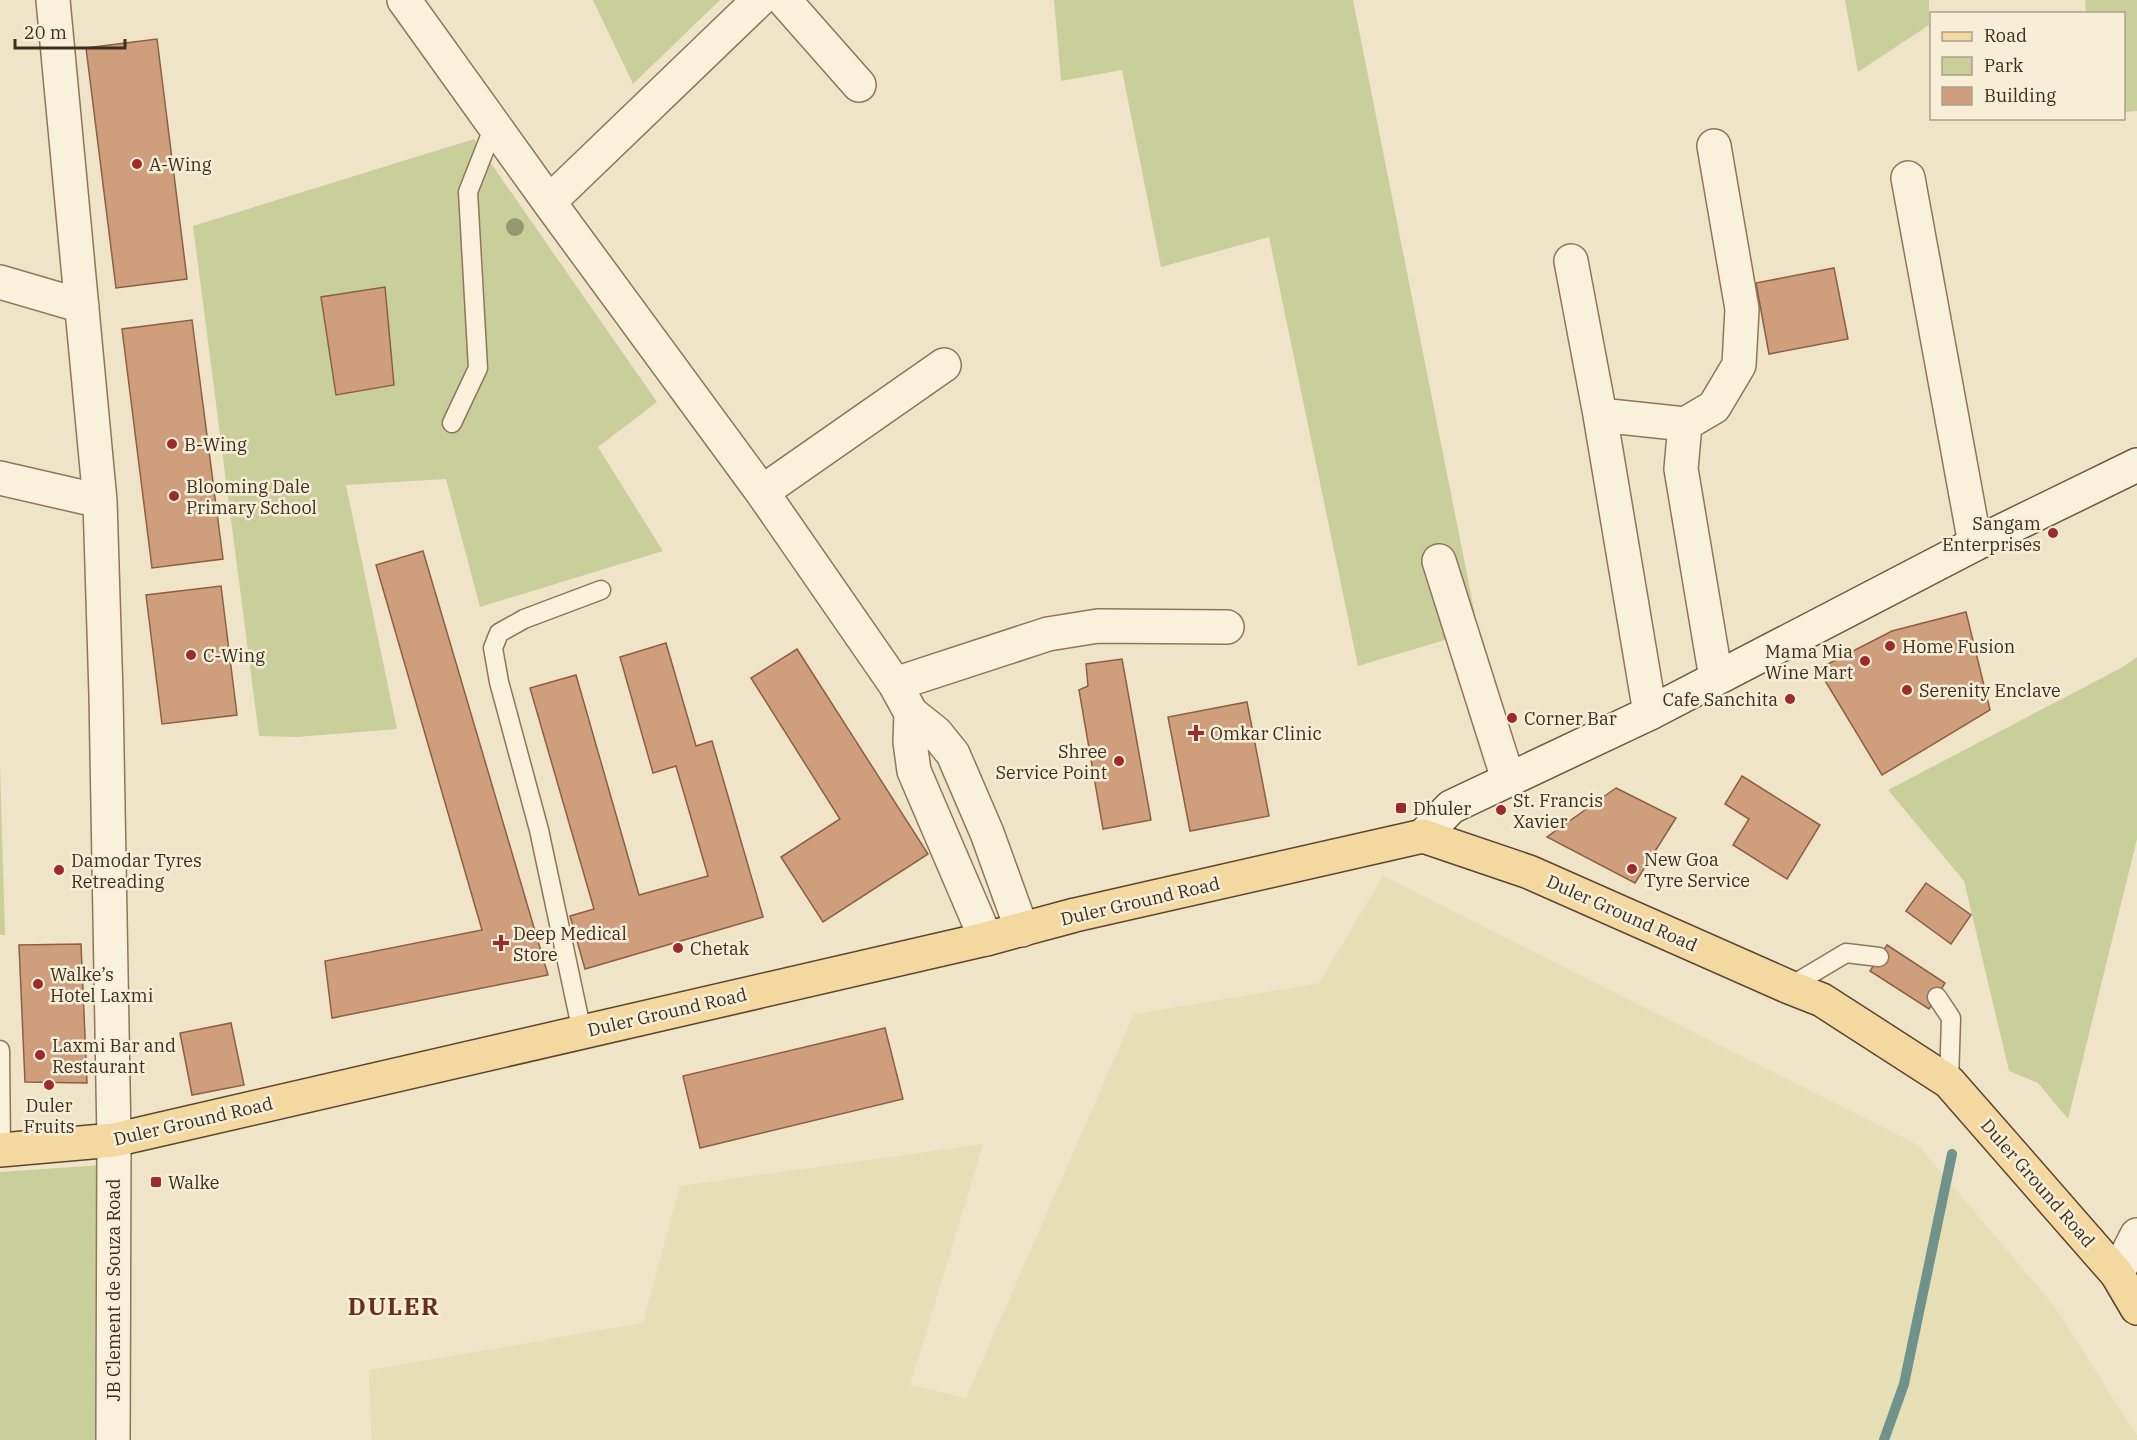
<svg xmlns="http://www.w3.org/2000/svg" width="2137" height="1440" viewBox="0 0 2137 1440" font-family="'IBM Plex Serif',serif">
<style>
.farmland{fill:#e6deb5}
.green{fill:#c9cf9b}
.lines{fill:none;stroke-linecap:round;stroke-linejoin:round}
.stream{stroke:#6f938a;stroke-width:10}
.building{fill:#cf9f7d;stroke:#8d5f41;stroke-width:1.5}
.service-casing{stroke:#8d765c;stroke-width:21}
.minor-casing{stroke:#8d765c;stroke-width:36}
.tertiary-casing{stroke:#8d765c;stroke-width:36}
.secondary-casing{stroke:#6f573f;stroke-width:36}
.primary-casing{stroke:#5b4430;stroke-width:36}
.service{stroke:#faf1dc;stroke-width:18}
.minor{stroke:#faf1dc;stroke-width:33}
.tertiary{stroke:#faf1dc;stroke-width:33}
.secondary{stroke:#faf1dc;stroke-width:33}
.primary{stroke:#f3d9a0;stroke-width:33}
.tree{fill:#96986f}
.poi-dot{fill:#9e2a2b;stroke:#f7eed8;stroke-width:2}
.labels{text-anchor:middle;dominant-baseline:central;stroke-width:5;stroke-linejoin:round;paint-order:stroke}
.poi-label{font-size:18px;fill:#3d2e20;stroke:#f7eed8;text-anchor:start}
.street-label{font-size:18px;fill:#3d2e20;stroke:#f7eed8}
.district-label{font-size:24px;font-weight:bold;letter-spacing:1.5px;fill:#6b2e1e;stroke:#f7eed8}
</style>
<rect width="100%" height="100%" fill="#f0e4c8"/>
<path class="farmland" d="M1383,876L1918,1145L2055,1307L2137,1436V1440H372L369,1370L643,1323L680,1186L983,1144L910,1385L966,1398L1134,1014L1319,983Z"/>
<path class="green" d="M593,0H720L633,84Z
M1054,0H1353L1478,630L1358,666L1269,237L1161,267L1122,70L1061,81Z
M1845,0H1929V25L1858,72Z
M2085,0H2137V111L2124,112V14L2086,13Z
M474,139L657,402L598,447L663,551L480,607L446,479L346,485L397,729L297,737L259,736L193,226Z
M2137,657V839L2068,1119L2038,1083L2009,1071L1964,881L1888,790L2121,668Z
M0,764L5,935H0Z
M102,1165L100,1440H0V1172Z"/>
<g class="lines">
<path class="stream" d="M1884,1440L1904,1384L1952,1154"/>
</g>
<path class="building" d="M157,39L187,279L116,288L86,48Z
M1834,268L1848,339L1769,354L1756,283Z
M385,287L394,385L336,395L321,297Z
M192,320L223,559L152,568L122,329Z
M423,551L548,975L332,1018L325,961L482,930L376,565Z
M221,586L237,715L162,724L146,595Z
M1966,612L1990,710L1882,775L1818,669L1892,631Z
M666,643L696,746L712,741L763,917L585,969L570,916L594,909L530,688L576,675L639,895L708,876L676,766L653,773L620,657Z
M797,649L928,854L823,922L781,857L840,819L751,678Z
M1122,659L1151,820L1103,829L1079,690L1088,686L1086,664Z
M1247,702L1269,816L1190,831L1168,717Z
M1742,776L1820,825L1787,879L1733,845L1749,819L1725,804Z
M1616,788L1676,818L1635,883L1547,837Z
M1926,883L1971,915L1951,944L1906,911Z
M81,944L87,1083L25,1082L19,945Z
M1887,945L1945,983L1929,1009L1870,971Z
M231,1023L244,1085L192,1095L180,1033Z
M885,1028L903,1099L700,1148L683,1076Z"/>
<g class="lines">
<defs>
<path id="service" d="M452,423L478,368L468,192L494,126
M1789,987L1846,953L1879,957
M1937,997L1951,1018L1949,1082
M582,1032L539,830L499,682L493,648L499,633L524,619L601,590
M0,1050L1,1150"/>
<path id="minor" d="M53,0L100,501L106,695L114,1140L113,1440
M404,0L549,202L762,492L895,684L911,713L936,733L953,754L987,833L1022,930
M784,0L859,85
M1714,146L1742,309L1739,365L1714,407L1685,424L1681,469L1716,678
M1908,178L1975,544
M549,202L759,0
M1571,261L1600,415L1685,424
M0,282L82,306
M1600,415L1650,713
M0,478L100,501
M762,492L944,365
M1439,561L1508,779
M895,684L1048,634L1098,626L1227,627
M911,713L910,742L914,771L986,939"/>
<path id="tertiary" d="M2117,1274L2137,1235"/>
<path id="secondary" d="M1423,836L1451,807L1650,713L1975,544L2137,465"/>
<path id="primary" d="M0,1150L114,1140L986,939L1075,915L1423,836L1529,872L1789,987L1822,1000L1949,1082L2117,1274L2137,1308"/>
</defs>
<use href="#service" class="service-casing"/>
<use href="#minor" class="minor-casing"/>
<use href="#tertiary" class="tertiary-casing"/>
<use href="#secondary" class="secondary-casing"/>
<use href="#primary" class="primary-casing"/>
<use href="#service" class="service"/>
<use href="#minor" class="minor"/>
<use href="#tertiary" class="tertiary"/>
<use href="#secondary" class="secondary"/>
<use href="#primary" class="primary"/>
</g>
<circle class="tree" cx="515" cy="227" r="9"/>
<g class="poi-dot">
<circle cx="137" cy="164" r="6"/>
<circle cx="172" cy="444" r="6"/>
<circle cx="174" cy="496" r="6"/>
<circle cx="2053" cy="533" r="6"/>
<circle cx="1890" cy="646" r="6"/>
<circle cx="191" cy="655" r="6"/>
<circle cx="1865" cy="661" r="6"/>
<circle cx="1907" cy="690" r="6"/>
<circle cx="1790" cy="699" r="6"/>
<circle cx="1512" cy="718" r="6"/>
<path d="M1193 724h6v6h6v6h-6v6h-6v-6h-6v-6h6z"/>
<circle cx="1119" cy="761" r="6"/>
<rect x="1395" y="802" width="12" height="12" rx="3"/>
<circle cx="1501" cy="810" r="6"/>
<circle cx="1632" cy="869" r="6"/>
<circle cx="59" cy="870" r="6"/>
<path d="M498 934h6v6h6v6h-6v6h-6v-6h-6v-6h6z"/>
<circle cx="678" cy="948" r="6"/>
<circle cx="38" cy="984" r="6"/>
<circle cx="40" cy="1055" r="6"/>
<circle cx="49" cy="1085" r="6"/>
<rect x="150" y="1176" width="12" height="12" rx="3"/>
</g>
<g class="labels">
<g class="poi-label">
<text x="149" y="164">A-Wing</text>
<text x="184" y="444">B-Wing</text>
<text x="186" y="486">Blooming Dale<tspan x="186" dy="21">Primary School</tspan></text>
<text x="2041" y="523" text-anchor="end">Sangam<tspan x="2041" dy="21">Enterprises</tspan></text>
<text x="1902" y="646">Home Fusion</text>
<text x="1853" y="651" text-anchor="end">Mama Mia<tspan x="1853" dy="21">Wine Mart</tspan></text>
<text x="203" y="655">C-Wing</text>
<text x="1919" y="690">Serenity Enclave</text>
<text x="1778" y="699" text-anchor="end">Cafe Sanchita</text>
<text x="1524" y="718">Corner Bar</text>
<text x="1210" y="733">Omkar Clinic</text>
<text x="1107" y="751" text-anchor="end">Shree<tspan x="1107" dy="21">Service Point</tspan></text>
<text x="1513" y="800">St. Francis<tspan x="1513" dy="21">Xavier</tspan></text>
<text x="1413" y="808">Dhuler</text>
<text x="1644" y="859">New Goa<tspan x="1644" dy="21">Tyre Service</tspan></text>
<text x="71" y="860">Damodar Tyres<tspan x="71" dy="21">Retreading</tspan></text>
<text x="513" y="933">Deep Medical<tspan x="513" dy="21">Store</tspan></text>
<text x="690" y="948">Chetak</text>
<text x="50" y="974">Walke’s<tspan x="50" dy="21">Hotel Laxmi</tspan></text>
<text x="52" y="1045">Laxmi Bar and<tspan x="52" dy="21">Restaurant</tspan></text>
<text x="49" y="1105" text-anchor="middle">Duler<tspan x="49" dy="21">Fruits</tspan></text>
<text x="168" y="1182">Walke</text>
</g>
<g class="street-label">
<text transform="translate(1140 901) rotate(-13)">Duler Ground Road</text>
<text transform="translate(1622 913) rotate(24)">Duler Ground Road</text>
<text transform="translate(667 1012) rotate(-13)">Duler Ground Road</text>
<text transform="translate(193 1121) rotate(-13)">Duler Ground Road</text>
<text transform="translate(2038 1183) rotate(49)">Duler Ground Road</text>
<text transform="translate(113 1290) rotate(-90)">JB Clement de Souza Road</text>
</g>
<g class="district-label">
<text x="394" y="1306">DULER</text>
</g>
</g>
<rect x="1930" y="12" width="195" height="108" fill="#f7eed8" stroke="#ada18e" stroke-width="1.5"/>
<rect x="1942" y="32" width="30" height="9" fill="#f3d9a0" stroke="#ada18e" stroke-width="1.5"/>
<text x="1984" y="42" font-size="18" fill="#3d2e20">Road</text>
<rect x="1942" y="57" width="30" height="18" fill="#c9cf9b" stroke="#ada18e" stroke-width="1.5"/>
<text x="1984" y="72" font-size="18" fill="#3d2e20">Park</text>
<rect x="1942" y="87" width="30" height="18" fill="#cf9f7d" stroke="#ada18e" stroke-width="1.5"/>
<text x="1984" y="102" font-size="18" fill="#3d2e20">Building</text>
<path d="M15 39v9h110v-9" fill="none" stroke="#3d2e20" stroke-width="3"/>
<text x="24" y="39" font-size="18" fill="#3d2e20" stroke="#f7eed8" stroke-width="4.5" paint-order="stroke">20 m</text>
</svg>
